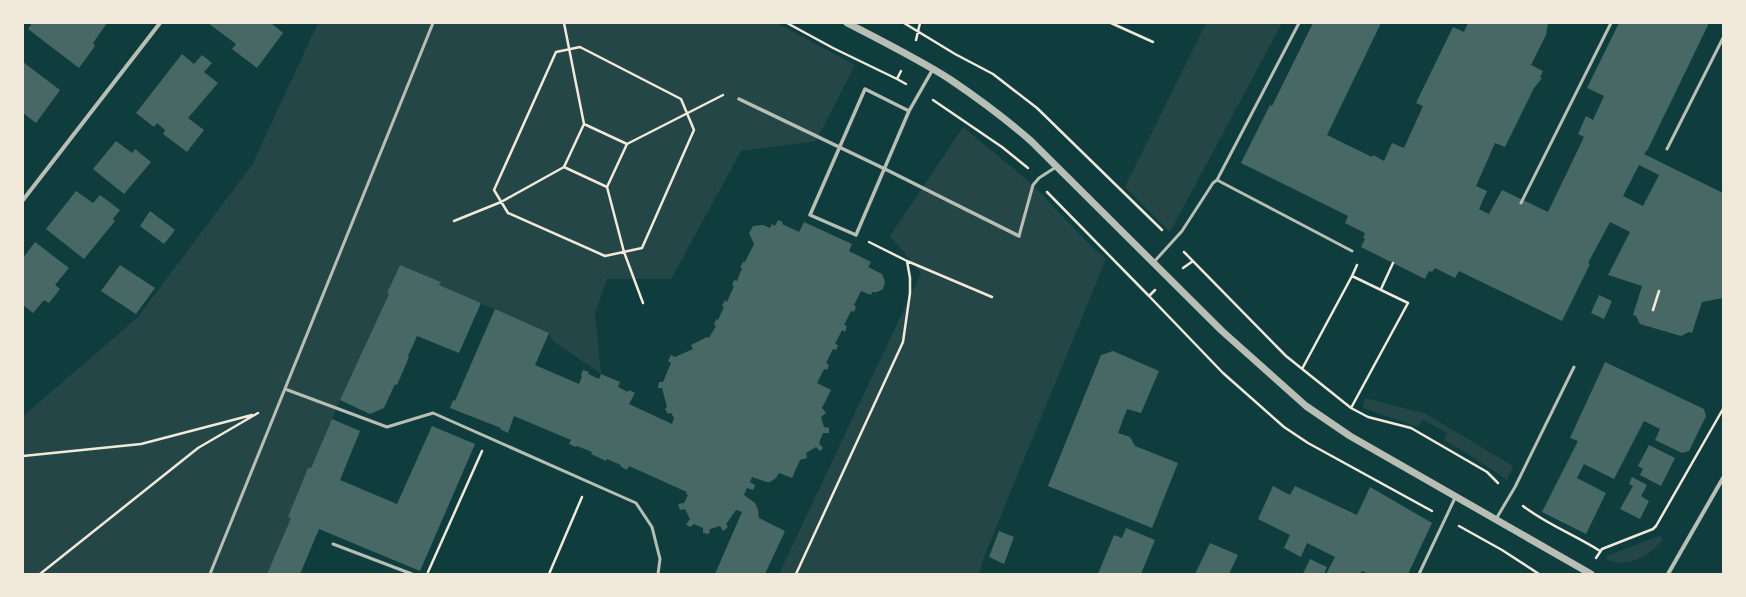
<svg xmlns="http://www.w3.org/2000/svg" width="1746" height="597" viewBox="0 0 1746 597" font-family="Rubik,sans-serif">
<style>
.green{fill:#244646}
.building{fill:#486865;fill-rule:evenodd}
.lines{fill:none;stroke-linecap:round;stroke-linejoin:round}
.path{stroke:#f1e9da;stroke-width:2.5}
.service{stroke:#b8beb3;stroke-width:3}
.pedestrian{stroke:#b8beb3;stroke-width:3.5}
.minor{stroke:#b8beb3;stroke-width:4}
.tertiary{stroke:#b8beb3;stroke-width:7}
</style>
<rect width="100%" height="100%" fill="#0f3d3e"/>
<path class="green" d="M318,23H777L855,65L816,141L741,151L671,279H607L595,314L601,374L553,341L549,333L439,285L441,282L400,265L387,293L389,294L340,400L311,468H308L289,516L291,518L267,574H23V416L137,318L252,165Z
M1206,23H1282L1170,232L1125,187Z
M963,127L1033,185L1089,244L1106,259L984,557L979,574H779L921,273L890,236Z
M1365,398L1426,414L1513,466L1507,480L1476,459L1444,440L1447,433L1423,420L1418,427L1363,408Z
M1659,536L1663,539C1651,555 1628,569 1608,560L1606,556Z"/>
<path class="building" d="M32,23H107L93,43L95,46L79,68L28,29Z
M208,23H271L283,33L257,68L232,49L236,44Z
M1313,23H1381L1327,135L1372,157L1373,155L1384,161L1392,143L1404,148L1423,106L1416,103L1453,27L1464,32L1468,23H1548L1546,35L1531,65L1543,71L1540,77L1542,78L1534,88L1505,147L1495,143L1476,186L1487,191L1479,209L1489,214L1502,190L1548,212L1584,137L1578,134L1586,116L1593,120L1604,96L1587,88L1619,23H1709L1648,149L1644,154L1723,193V298L1702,302L1692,333L1689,332L1681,336L1640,324L1636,316L1633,315L1642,286L1608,275L1630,232L1610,222L1588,263L1590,264L1562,321L1459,271L1455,278L1435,268L1432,272L1429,271L1425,279L1361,247L1365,239L1363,238L1365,233L1345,223L1348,216L1241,163L1270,105L1272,106ZM1639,165L1659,175L1643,206L1623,196Z
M182,54L194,64L202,55L212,63L204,72L218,83L188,118L204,130L187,152L163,134L165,130L157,123L154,127L136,113Z
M23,62L60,90L36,123L23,113Z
M116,141L132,153L135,149L151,162L124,194L93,169Z
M76,191L93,203L100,195L120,210L113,219L115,221L84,259L46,229Z
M150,211L175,230L164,244L140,226Z
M778,220L783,222L782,224L799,232L804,222L852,244L849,251L871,262L868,267L882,274L885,282L883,289L877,292H872L871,295L861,291L854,305L856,307L854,312L851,311L844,325L847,326L845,332L842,330L835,344L838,345L836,350L833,349L826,363L829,365L827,370L824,369L817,383L831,390L822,408L826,413L821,417L824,427L829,428V433H823L819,443L823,448L820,451L816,447L806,453L807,458L800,460L792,478L779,473L776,478L770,482H766L752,477L750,482L755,485L753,490L747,488L744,495L755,503L758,510L759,518L785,531L765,574H715L742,512L736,510L726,524L728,527L723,531L720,526L710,529L709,534L703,533V528L694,524L690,527L686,524L690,519L685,509L680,510L678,504L684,503L688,495L686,494L687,492L629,466L627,470L620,466L621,465L607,459L606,461L591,454L592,452L577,446L576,447L569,444L571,440L514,416L508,433L500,429L501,428L450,408L453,400L455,401L495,309L549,333L535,365L579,384L582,376L581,375L583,370L589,372L588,374L599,379L601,374L620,382L618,387L628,392L629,390L635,393L629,404L672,424L674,418L671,413L668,414L665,409L667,407L662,388H658L659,382H663L671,363L668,361L671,355L675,357L693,349L691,345L707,337L709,338L716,326L714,325L716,319L718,320L724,307L722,306L725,300L727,302L734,286L732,285L734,280L737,281L742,268H740L743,262H745L754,244L749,233L753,226L763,225L770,228L772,224L775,226Z
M35,242L69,268L55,285L60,289L49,303L44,300L33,313L23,305V258Z
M120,265L155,288L136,314L101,291Z
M400,265L441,282L439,285L481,303L459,353L417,336L408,356L409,357L397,385L395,384L384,408L370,414L340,400L389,294L387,293Z
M1599,295L1612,301L1604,319L1591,313Z
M1113,351L1159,371L1141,413L1127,409L1118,433L1130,437L1135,446L1178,463L1152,528L1048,486L1101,355Z
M1605,362L1704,409L1706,416L1689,451L1682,453L1655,440L1660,429L1644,421L1614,479L1584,464L1577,478L1606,493L1586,534L1542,512L1578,441L1570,438Z
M332,419L360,431L340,480L397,504L432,426L475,444L420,571L319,529L300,574H267L291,518L288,517L308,468H311Z
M1649,445L1675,458L1661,486L1640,475L1643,469L1638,466Z
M1632,477L1647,485L1641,496L1649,501L1640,519L1620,509L1633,486L1629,484Z
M1273,486L1290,495L1295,486L1357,515L1370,487L1432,523L1408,574H1369L1362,571L1360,574H1326L1335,557L1307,543L1301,557L1284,548L1290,535L1258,519Z
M1126,528L1155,540L1141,574H1098L1114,535L1122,538Z
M999,531L1014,537L1004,564L989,557Z
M1210,543L1238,555L1229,574H1195Z
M1310,559L1327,567L1324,574H1303Z"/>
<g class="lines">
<path class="path" d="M564,23L584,124
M787,23L833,48L897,79
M904,23L955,54L993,74L1037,108L1162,230
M1111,23L1153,42
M916,40L920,23
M580,47L681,99L694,130L642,248L605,256L508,213L494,190L556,52Z
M901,71L897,79L906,84
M933,100L1002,147L1028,168
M627,144L723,95
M607,187L564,167L584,124L627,144L607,187L624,252L643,303
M1047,192L1149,296
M454,221L501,202L564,167
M1184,252L1286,356L1351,408L1368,417L1411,428L1487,472L1498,483
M907,261L992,297
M1183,268L1193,261
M1352,276L1357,265
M1381,289L1393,263
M1155,290L1149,296L1223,373L1284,427L1308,443L1432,511
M1653,310L1659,291
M1302,369L1352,276L1408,303L1351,408
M23,456L141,444L252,415
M1523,506C1546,524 1575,535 1600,551
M1459,526L1502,550L1539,574
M1596,558L1602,549L1653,529L1656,526L1723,409
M428,572L482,451
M40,574L198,448L258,413
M549,574L582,497
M796,574L903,342L910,293V278L907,261L869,242"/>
<path class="service" d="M1667,149L1723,38
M1217,180L1299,23
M1521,203L1611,23
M1019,236L1033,185L1039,178L1056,167
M1153,263L1182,231L1213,183L1217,180L1352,251
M285,389L387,427L433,413L636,503L652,527L660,559L658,574
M1496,519L1515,487L1574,367
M333,544L412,574
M210,574L433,23
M1419,574L1455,498"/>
<path class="pedestrian" d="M865,89L909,111L856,235L810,215Z
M739,99L885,169L1019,236
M909,111L933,69"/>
<path class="minor" d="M23,200L160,23
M1668,574L1723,478"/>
<path class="tertiary" d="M847,23C882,41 918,59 951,80C979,99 1006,119 1031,141L1222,331L1306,406L1350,436L1591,574"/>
</g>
<rect width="1746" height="597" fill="none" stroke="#f1e9da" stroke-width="48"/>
</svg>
